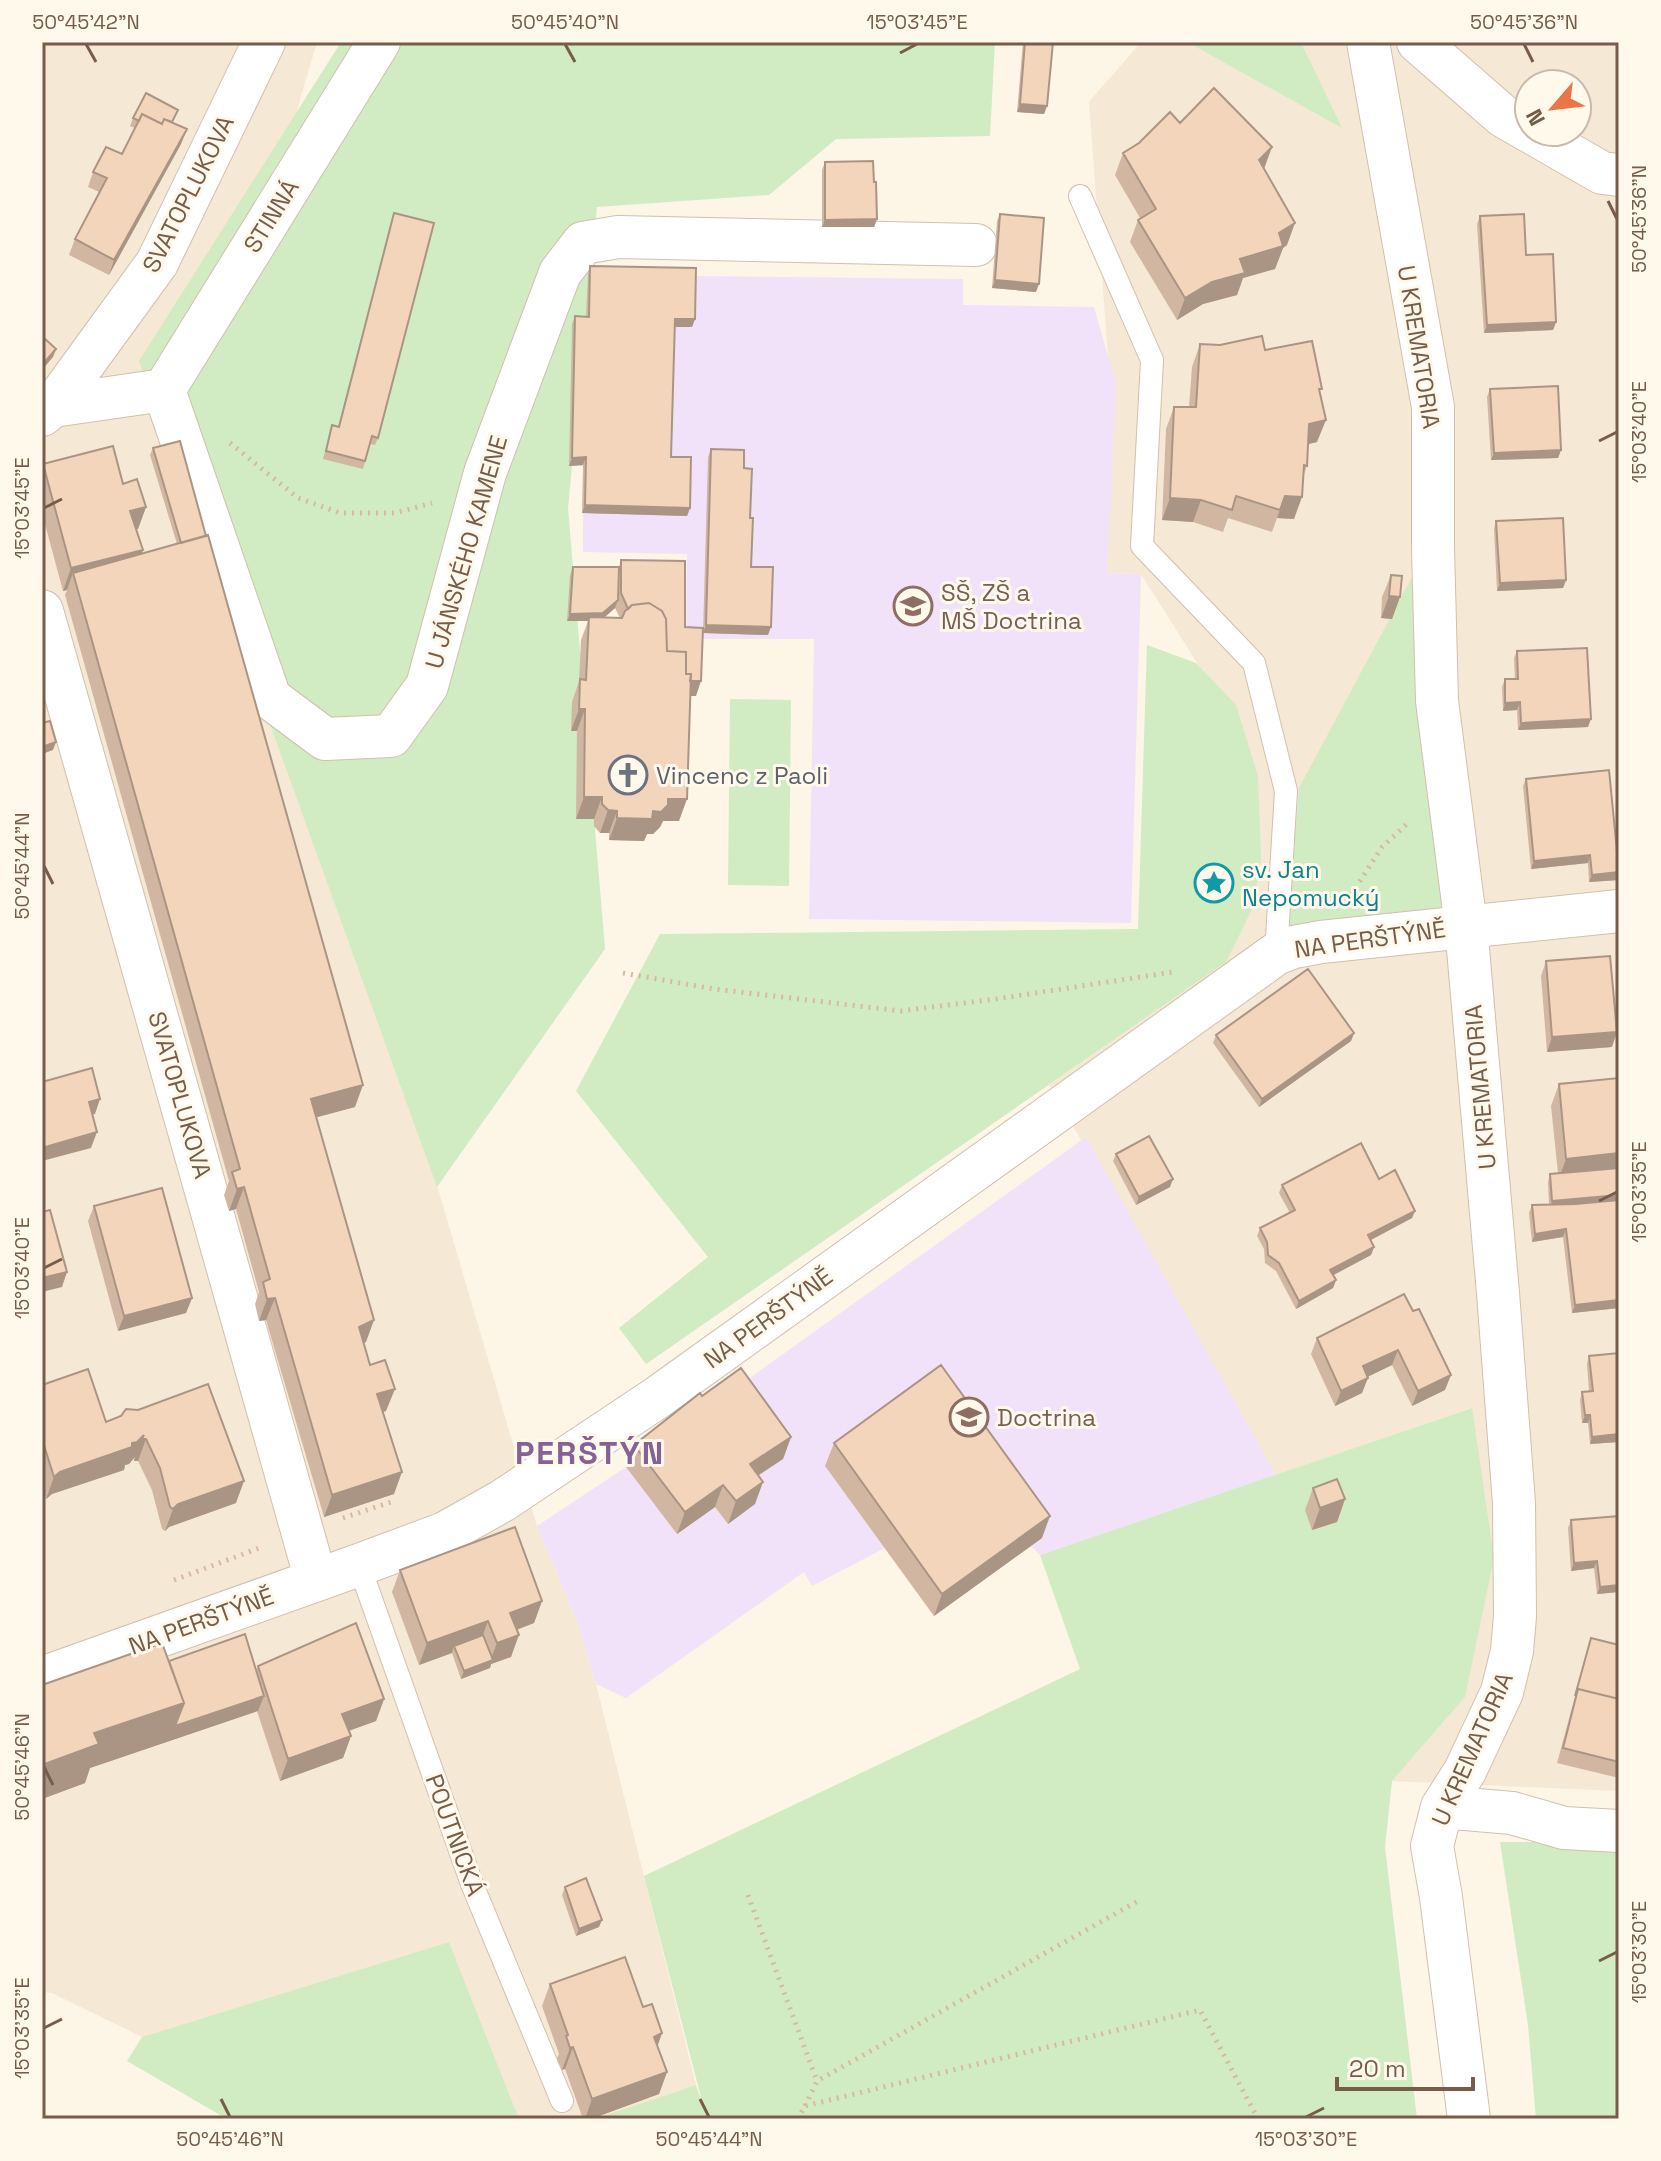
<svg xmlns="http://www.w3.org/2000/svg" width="1661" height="2161" viewBox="0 0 1661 2161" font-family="'Space Grotesk',sans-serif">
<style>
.residential{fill:#f5e8d4;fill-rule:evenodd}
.education{fill:#f2e2f9}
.green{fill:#d1ebc3}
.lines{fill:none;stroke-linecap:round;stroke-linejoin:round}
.lane-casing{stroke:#d1c0ad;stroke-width:24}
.street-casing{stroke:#d1c0ad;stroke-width:44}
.path{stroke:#d8b99f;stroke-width:5;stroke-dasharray:2 6;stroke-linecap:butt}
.lane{stroke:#fff;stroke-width:22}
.street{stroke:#fff;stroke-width:42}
.wall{fill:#d1b7a2;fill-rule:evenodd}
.shaded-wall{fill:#aa9584}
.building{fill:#f3d5bc;stroke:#aa9584;stroke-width:2}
.ticks{fill:none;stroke:#775c49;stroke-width:3}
.labels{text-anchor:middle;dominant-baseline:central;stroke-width:6;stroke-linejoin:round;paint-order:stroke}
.street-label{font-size:24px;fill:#775c49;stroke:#fff9ec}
.education-label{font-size:24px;fill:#785e54;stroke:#fff9ec;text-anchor:start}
.worship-label{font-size:24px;fill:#5b616d;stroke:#fff9ec;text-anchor:start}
.culture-label{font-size:24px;fill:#0d838f;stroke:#fff9ec;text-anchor:start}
.district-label{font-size:32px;font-weight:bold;letter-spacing:2px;fill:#866194;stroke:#fff9ec}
.neatline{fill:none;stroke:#775c49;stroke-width:3}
.ticks-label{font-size:20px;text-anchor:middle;fill:#775c49}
</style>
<rect width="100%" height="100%" fill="#fdf5e6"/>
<path class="residential" d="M42,42H317L209,408L537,1526L578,1623L596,1684L696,2085L594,2119H519L449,1942L142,2037L52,1993L42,1992Z
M1141,42H1187L1341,127L1301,42H1619V1791L1392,1781L1465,1697L1471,1408L1276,1475L1049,1085L1226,962L1247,742L1141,574L1107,573L1108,356L1089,102ZM1529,84H1577V132H1529Z"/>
<path class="education" d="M693,276L963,279V305L1094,307L1116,384L1107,573L1141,574L1131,923L809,919L814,639H686L687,554L583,552V466H569Z
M1086,1137L1276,1475L1040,1555L1031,1546L934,1616L885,1548L812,1586L804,1572L626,1698L596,1684L578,1623L537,1526L626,1467L692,1415L694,1418Z"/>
<path class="green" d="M341,42H995L990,136L836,139L769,195L597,207L568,508L605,949L437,1187L139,361Z
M1187,42H1301L1342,128Z
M1418,566L1445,907L1288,927L1299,788Z
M1147,645L1196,663L1236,705L1258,776L1261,860L1253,907L1226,962L646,1364L619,1328L708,1257L576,1091L660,934L1138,929Z
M730,699L791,700L789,886L728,885Z
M1472,1408L1494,1558L1465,1697L1392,1781L1385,1847L1417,2119H594L696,2085L704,2109L644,1876L1080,1669L1040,1555Z
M1500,1842H1619V2119H1536L1528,2025Z
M449,1942L519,2119H227L127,2061L142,2037Z"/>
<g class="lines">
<defs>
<path id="lane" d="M1080,196L1152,360L1142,546L1254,663L1286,791L1276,954
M359,1565L472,1884L562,2101"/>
<path id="street" d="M1368,42L1433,407V548L1437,701L1466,926L1498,1293L1514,1503L1515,1616L1512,1651L1502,1692L1465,1771L1442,1807L1432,1846L1441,1897L1469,2119
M1418,42L1503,116L1529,131
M1531,132L1602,173L1619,175
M164,390L379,42
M53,406L164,390L270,698L325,739L391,736L427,686L485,473L560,273L583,243L618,237L976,245
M42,415L53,406L157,263L264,42
M42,611L316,1580
M42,1678L359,1565L445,1533L502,1501L658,1397L1276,954L1294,947L1321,942L1619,911
M1442,1807L1512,1813L1564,1828L1619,1831"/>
</defs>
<use href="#lane" class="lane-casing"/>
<use href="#street" class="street-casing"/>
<path class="path" d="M230,443L298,498L340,513H395L432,503
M1351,895L1382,847L1409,822
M623,973L714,989L901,1011L996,999L1173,972
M343,1518L391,1502
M174,1580L262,1547
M748,1895L817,2081
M805,2106L817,2081L1138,1901
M797,2119L805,2106L1200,2010L1258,2119"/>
<use href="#lane" class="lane"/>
<use href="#street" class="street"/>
</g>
<path class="wall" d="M1023,42H1053L1047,106L1044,114L1017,112Z
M133,118L173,123L181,144L109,275L69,255L75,239L99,192L88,187L93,172L122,154L135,128L130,126Z
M1180,123L1264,169L1287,245L1283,248L1275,269L1243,278L1237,295L1203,304L1177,320L1130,242L1138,220L1140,218L1115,175L1123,153Z
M825,162L874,182L877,219L874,227H822V170Z
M394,213L378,438L375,445L370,444L363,469L323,459L332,425L338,427Z
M1000,214L1036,292L992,288L997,221Z
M1480,216L1526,255L1556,322L1553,330L1484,333L1477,224Z
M590,266L695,319L692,327H674L671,457L690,508L687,516L582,513L583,465L569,466L572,324L575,316L586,317L588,274Z
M1200,344L1265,350L1320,393L1317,442L1308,444L1307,466L1303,477L1294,519L1277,518L1272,532L1228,518L1223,532L1193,522L1162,520L1166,429L1174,407H1189L1192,367Z
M1490,389L1561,450L1558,458L1491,460L1487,397Z
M153,448L355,1107L316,1117L366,1342L364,1343L370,1365L386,1411L383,1412L394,1494L324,1517L266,1320L259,1321L255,1304L259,1292L236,1209L229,1211L224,1195L229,1181L65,595L67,590L63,591L42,513L43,464L123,484L146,507L138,529H136L143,550L141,554L177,544L150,455Z
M711,449L744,468L750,518L751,567L768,635L703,633L708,457Z
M1496,521L1566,580L1563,588L1497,591L1494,529Z
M621,560L685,627L696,696H690L679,821H663L660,827L653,834H647L644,841L609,840V833H600L594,826V819H576L577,731H571L572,702L579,681L581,640L588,621H567L570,575L573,567H619ZM615,608L620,618H604Z
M1391,575L1400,597L1392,619L1381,618L1382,597Z
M1517,651L1588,727L1518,730L1517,710L1503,711L1502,687L1505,679H1515L1514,658Z
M1526,779L1617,851H1619V880L1589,882L1588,863L1531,869L1523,786Z
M1546,961L1612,1047L1547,1052L1541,976Z
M1354,1033L1351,1041L1259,1107L1213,1043L1216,1035Z
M1559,1084L1619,1308L1572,1313L1563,1237L1532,1242L1529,1213L1532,1205H1549L1548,1182L1550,1174L1558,1173L1551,1106Z
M1116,1154L1170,1187L1136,1205L1113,1161Z
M1379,1179L1415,1211L1412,1218L1371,1240L1374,1247L1371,1255L1333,1275L1336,1280L1333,1288L1296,1309L1276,1271L1265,1263L1264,1249L1257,1236L1260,1228L1290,1213L1279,1193L1282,1185Z
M94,1206L192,1298L186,1313L118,1331L88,1221Z
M1404,1294L1445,1390L1412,1406L1392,1365L1367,1377L1362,1393L1335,1406L1311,1354L1317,1338Z
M1619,1345V1442L1590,1444L1588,1423H1582L1580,1400L1582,1392L1589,1391L1587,1364L1589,1356L1616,1354Z
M42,1385L106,1422L121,1416L236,1503L169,1527L165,1531L162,1529L152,1490L138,1461H134L135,1457L129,1464L125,1465L124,1470L52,1494L46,1499L42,1486Z
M702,1396L791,1437L783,1459L759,1475L755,1504L728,1524L715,1507L677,1534L626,1467L634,1445Z
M834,1443L1042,1538L934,1616L825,1466Z
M1313,1488L1345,1499L1337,1522L1312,1530L1305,1510Z
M1619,1516V1592L1597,1594L1594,1568L1571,1571L1568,1528L1571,1520Z
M400,1570L542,1601L534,1623L517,1630L511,1657L491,1664L490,1668L461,1679L452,1653L419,1665L392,1592Z
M1591,1638L1619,1645V1778L1557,1763Z
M169,1661L256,1671L258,1666L384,1699L376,1721L349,1731L351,1736L343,1758L280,1781L257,1711L90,1768L85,1783L42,1799V1685Z
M565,1887L599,1927L576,1936L562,1895Z
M550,1984L643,2007L662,2033L657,2047L667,2072L659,2094L591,2119H583L565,2069L562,2070L557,2058L559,2054L542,2006Z"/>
<path class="shaded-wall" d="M1020,104L1047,106L1044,114L1017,112Z
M187,129L181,144L109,275L114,260Z
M1272,147L1264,169L1259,160Z
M877,219L874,227H822L825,220Z
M1295,223L1287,245L1283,248L1275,269L1243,278L1237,295L1203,304L1177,320L1185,298L1279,233Z
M995,280L1039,284L1036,292L992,288Z
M675,319H695L692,327H672Z
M1556,322L1553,330L1484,333L1487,325Z
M56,349L53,357L42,370V365Z
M1326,420L1317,442L1301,446L1309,424Z
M1561,450L1558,458L1491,460L1494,453Z
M586,457L583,465L569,466L572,458Z
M1285,496L1302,497L1294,519L1277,518Z
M1170,498L1201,500L1193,522L1162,520Z
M585,505L690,508L687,516L582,513Z
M146,507L138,529L122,533L130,511Z
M143,550L135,572L73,573L67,590L63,591L71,568Z
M1566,580L1563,588L1497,591L1500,583Z
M1389,596L1400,597L1392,619L1381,618Z
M618,600L615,608L600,621L589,617L588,621H567L570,614Z
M706,625L771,627L768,635L703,633Z
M683,681H701L696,696H677Z
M1520,702L1517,710L1503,711L1505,703Z
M579,709H585L577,731H571Z
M1591,719L1588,727L1518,730L1521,723Z
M56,742L53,750L42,754V747Z
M584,797H602L594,819H576Z
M668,799H687L679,821H663L660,827L653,834H647L644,841L609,840L617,818Z
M608,810L617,811L609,833H600Z
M1590,855L1588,863L1531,869L1534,861Z
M1619,872V880L1589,882L1592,875Z
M1617,1032L1612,1047L1547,1052L1552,1037Z
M1354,1033L1351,1041L1259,1107L1262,1099Z
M363,1085L355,1107L303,1121L311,1099Z
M100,1099L95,1114L84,1117L89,1102Z
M97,1132L91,1148L42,1161V1148Z
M1619,1153V1175L1558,1181L1566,1159Z
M1173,1179L1170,1187L1136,1205L1139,1197Z
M244,1187L236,1209L229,1211L237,1189Z
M1619,1195V1203L1550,1209L1552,1201Z
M1415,1211L1412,1218L1365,1243L1368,1235Z
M1566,1229L1563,1237L1532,1242L1535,1234Z
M1374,1247L1371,1255L1328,1278L1330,1270Z
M67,1272L62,1287L42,1292V1278Z
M1336,1280L1333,1288L1296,1309L1299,1301Z
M192,1298L186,1313L118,1331L124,1316Z
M275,1298L266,1320L259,1321L267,1299Z
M1619,1300V1308L1572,1313L1575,1305Z
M374,1320L366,1342L351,1349L359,1327Z
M1398,1350L1392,1365L1357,1382L1363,1366Z
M1451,1375L1445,1390L1412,1406L1418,1391Z
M1368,1378L1362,1393L1335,1406L1341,1391Z
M395,1389L386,1411L369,1416L377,1394Z
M1585,1415H1590L1588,1423H1582Z
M1619,1434V1442L1590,1444L1592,1437Z
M144,1435L146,1439L138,1461H134L135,1457L129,1464L125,1465L124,1470L52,1494L46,1499L54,1477L60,1472L132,1443Z
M791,1437L783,1459L742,1486L750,1464Z
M402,1472L394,1494L324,1517L332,1495Z
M244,1481L236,1503L169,1527L165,1531L173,1509L178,1504Z
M763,1482L755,1504L728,1524L736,1501Z
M723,1485L715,1507L677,1534L685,1512Z
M1345,1499L1337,1522L1312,1530L1320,1508Z
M1050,1516L1042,1538L934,1616L942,1594Z
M1597,1561L1594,1568L1571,1571L1574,1563Z
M1619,1585V1592L1597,1594L1600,1587Z
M542,1601L534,1623L502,1635L510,1613Z
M488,1621L480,1643L454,1646L452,1653L419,1665L427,1643Z
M519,1635L511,1657L491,1664L490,1668L461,1679L464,1671L490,1661L497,1643Z
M264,1696L258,1711L90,1768L85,1783L42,1799V1765L94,1733L184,1703Z
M384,1699L376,1721L334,1736L342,1714Z
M351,1736L343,1758L280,1781L288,1759Z
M602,1920L599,1927L576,1936L579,1929Z
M662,2033L654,2056V2037Z
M573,2047L565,2069L562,2070L570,2048Z
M667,2072L659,2094L591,2119H585L592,2099Z"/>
<path class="building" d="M1025,42H1053L1047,106L1020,104Z
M1214,88L1272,147L1259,160L1295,223L1279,233L1283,246L1240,259L1245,273L1212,282L1185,298L1138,220L1156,209L1123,153L1139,143L1170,112L1180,123Z
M146,93L178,110L172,122L164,119L162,124L142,114L139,121L133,118Z
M142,114L162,124L164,119L187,129L114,260L75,239L107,178L93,172L106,147L122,154Z
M873,161L874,182H876L877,219L825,220V162Z
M394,213L434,223L378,438L372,436L365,461L326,451L332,425L339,427Z
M1000,214L1044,218L1039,284L995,280Z
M1524,214L1526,255L1553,254L1556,322L1487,325L1480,216Z
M590,266L696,268L695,319H675L671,457H691L690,508L585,505L586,457L572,458L575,316L589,317Z
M42,336L56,349L42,365Z
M1262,336L1265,350L1312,341L1322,389H1319L1326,420L1309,424L1307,466L1304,465L1302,497L1285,496L1280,510L1236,496L1232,510L1201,500L1170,498L1174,407H1196L1200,344L1220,345Z
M1558,386L1561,450L1494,453L1490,389Z
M180,441L206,536L181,543L153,448Z
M113,446L123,484L137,479L146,507L130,511L143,550L71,568L43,464Z
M711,449L744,450V468L752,469L750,518H753L751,567H773L771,627L706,625Z
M1563,518L1566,580L1500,583L1496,521Z
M208,535L363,1085L311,1099L374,1320L359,1327L370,1365L385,1360L395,1389L377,1394L402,1472L332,1495L275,1298L267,1299L263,1282L270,1279L244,1187L237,1189L232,1172L240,1169L73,573Z
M621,560L685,561V627L703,628L701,681H690L691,674H686V652L667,651L666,619L662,611L649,603L632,605L628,609L621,593Z
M573,567H619L618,600L603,613L570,614Z
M1391,575L1402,576L1400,597L1389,596Z
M649,603L662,611L666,619L667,651L686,652V674H691L687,799H668V805L661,812L653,811L652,819L617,818V811L608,810L602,804V797H584L585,709H579L580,679L586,680L589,617L622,618L625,611L632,605Z
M1587,648L1591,719L1521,723L1520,702L1505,703V679H1518L1517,651Z
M50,721L56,742L42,747V723Z
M1609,770L1617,851H1619V872L1592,875L1590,855L1534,861L1526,779Z
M1610,956L1617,1032L1552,1037L1546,961Z
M1308,969L1354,1033L1262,1099L1216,1035Z
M92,1068L100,1099L89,1102L97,1132L42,1148V1082Z
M1619,1078V1153L1566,1159L1559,1084Z
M1149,1136L1173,1179L1139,1197L1116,1154Z
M1361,1143L1379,1179L1395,1170L1415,1211L1368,1235L1374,1247L1330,1270L1336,1280L1299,1301L1279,1263L1268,1255L1267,1242L1260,1228L1295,1210L1282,1185Z
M1619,1168V1195L1552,1201L1550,1174Z
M162,1188L192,1298L124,1316L94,1206Z
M1619,1200V1300L1575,1305L1566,1229L1535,1234L1532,1205L1576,1204Z
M50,1210L67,1272L42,1278V1212Z
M1404,1294L1413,1311L1419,1309L1451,1375L1418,1391L1398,1350L1363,1366L1368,1378L1341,1391L1317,1338Z
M1619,1353V1434L1592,1437L1590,1415H1585L1582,1392L1593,1391L1589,1356Z
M941,1365L1050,1516L942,1594L834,1443Z
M741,1368L791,1437L750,1464L763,1482L736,1501L723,1485L685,1512L634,1445L700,1393L702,1396Z
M88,1369L106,1422L121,1416L126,1409L138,1410L208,1384L244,1481L178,1504L173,1509L170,1507L160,1468L146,1439H142L144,1435L137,1442L132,1443V1447L60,1472L54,1477L42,1439V1385Z
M1337,1479L1345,1499L1320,1508L1313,1488Z
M1619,1516V1585L1600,1587L1597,1561L1574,1563L1571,1520Z
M515,1527L542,1601L510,1613L519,1635L497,1643L488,1621L427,1643L400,1570Z
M356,1623L384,1699L342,1714L351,1736L288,1759L258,1666Z
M245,1634L264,1696L175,1726L184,1703L169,1661Z
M483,1635L493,1660L464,1671L454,1646Z
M1591,1638L1619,1645V1699L1578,1689L1575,1696Z
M162,1643L184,1703L94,1733L99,1744L42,1765V1685Z
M1578,1689L1619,1699V1762L1563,1748Z
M586,1878L602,1920L579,1929L565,1887Z
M625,1957L643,2007L652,2004L662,2033L654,2037L667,2072L592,2099L573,2047L570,2048L566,2036L568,2035L550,1984Z"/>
<path class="ticks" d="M86,44L96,62M565,44L575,62M1524,44L1533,62M900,53L917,44M1608,201L1617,219M1599,441L1617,432M44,508L62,499M44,866L53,884M1599,1201L1617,1192M44,1268L62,1259M44,1767L53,1785M1599,1961L1617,1952M44,2028L62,2019M221,2099L230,2117M700,2099L709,2117M1306,2117L1324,2108"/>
<defs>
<symbol id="school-ring" viewBox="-11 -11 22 22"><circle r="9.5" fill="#fff9ec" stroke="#8d6e63" stroke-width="1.5"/><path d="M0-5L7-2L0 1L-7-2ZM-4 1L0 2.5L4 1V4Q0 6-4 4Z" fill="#8d6e63"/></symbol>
<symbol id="church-ring" viewBox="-11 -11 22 22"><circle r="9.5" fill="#fff9ec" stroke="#6b7280" stroke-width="1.5"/><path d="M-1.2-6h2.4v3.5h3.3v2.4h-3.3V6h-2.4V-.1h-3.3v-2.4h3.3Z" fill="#6b7280"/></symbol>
<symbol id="sight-ring" viewBox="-11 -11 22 22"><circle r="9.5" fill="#fff9ec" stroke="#0f9aa8" stroke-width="1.5"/><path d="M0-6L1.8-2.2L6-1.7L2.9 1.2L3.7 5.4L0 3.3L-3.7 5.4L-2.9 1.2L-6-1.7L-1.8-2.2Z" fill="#0f9aa8"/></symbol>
</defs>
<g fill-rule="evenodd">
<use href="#school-ring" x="891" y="584" width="44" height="44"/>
<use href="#church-ring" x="606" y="753" width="44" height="44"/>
<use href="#sight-ring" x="1192" y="861" width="44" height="44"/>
<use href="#school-ring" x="947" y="1395" width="44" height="44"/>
</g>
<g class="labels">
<g class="street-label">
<text transform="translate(188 194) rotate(-63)">SVATOPLUKOVA</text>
<text transform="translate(271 216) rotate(-58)">STINNÁ</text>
<text transform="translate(1419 347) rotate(81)">U KREMATORIA</text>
<text transform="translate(466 552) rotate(-74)">U JÁNSKÉHO KAMENE</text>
<text transform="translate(1370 939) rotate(-8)">NA PERŠTÝNĚ</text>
<text transform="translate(1480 1087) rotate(-95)">U KREMATORIA</text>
<text transform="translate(180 1095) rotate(74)">SVATOPLUKOVA</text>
<text transform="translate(768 1318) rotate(-36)">NA PERŠTÝNĚ</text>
<text transform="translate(201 1621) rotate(-20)">NA PERŠTÝNĚ</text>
<text transform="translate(1472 1749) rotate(-66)">U KREMATORIA</text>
<text transform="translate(455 1835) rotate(70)">POUTNICKÁ</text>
</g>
<g class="education-label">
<text x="941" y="592">SŠ, ZŠ a<tspan x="941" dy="28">MŠ Doctrina</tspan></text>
<text x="997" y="1417">Doctrina</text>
</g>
<g class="worship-label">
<text x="656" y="775">Vincenc z Paoli</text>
</g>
<g class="culture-label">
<text x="1242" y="869">sv. Jan<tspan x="1242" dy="28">Nepomucký</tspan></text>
</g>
<g class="district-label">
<text x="590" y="1453">PERŠTÝN</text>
</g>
</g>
<rect width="1661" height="2161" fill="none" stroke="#fff9ec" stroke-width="88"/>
<g transform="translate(1553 108) rotate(242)"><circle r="38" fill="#fff9ec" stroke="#c9baab" stroke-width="2"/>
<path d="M0-6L14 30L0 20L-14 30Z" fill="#ea7547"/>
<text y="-12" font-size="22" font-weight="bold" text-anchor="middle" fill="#775c49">N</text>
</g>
<path d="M1337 2077v12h136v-12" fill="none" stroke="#775c49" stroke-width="4"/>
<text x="1349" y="2077" font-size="24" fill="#775c49" stroke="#fff9ec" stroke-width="6" paint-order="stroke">20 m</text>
<rect x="44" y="44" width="1573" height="2073" class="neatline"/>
<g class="ticks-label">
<text x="86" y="29">50°45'42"N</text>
<text x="565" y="29">50°45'40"N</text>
<text x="917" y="29">15°03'45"E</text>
<text x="1524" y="29">50°45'36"N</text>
<text transform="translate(1639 219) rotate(-90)" y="7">50°45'36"N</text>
<text transform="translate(1639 432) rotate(-90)" y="7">15°03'40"E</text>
<text transform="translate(22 508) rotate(-90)" y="7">15°03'45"E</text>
<text transform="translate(22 866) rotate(-90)" y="7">50°45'44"N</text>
<text transform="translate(1639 1192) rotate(-90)" y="7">15°03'35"E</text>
<text transform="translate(22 1268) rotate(-90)" y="7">15°03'40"E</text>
<text transform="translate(22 1767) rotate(-90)" y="7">50°45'46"N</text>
<text transform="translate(1639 1952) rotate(-90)" y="7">15°03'30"E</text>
<text transform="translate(22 2028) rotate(-90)" y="7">15°03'35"E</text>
<text x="230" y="2146">50°45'46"N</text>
<text x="709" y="2146">50°45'44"N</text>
<text x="1306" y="2146">15°03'30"E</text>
</g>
</svg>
